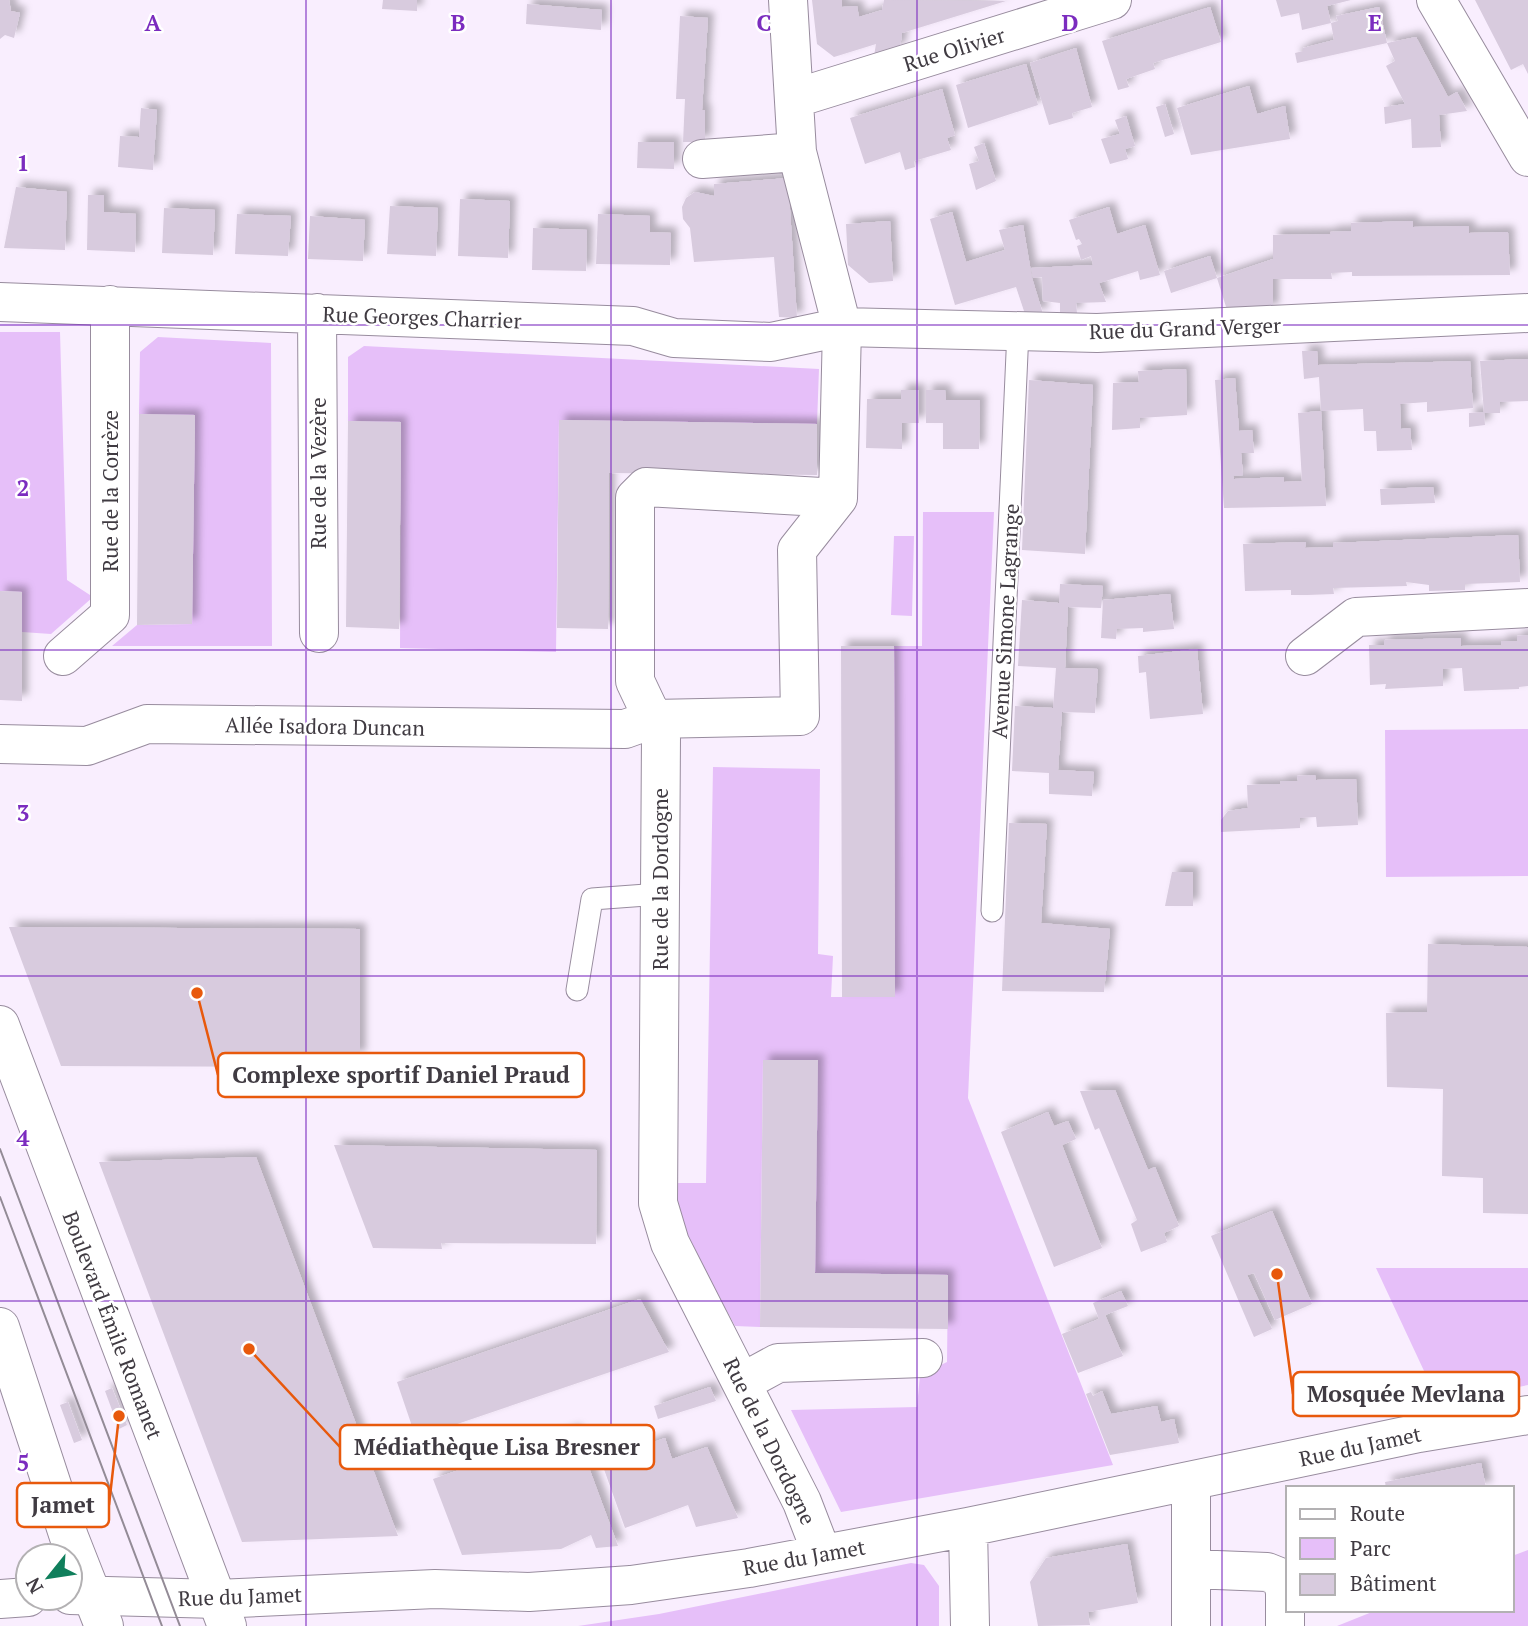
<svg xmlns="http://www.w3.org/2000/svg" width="1528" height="1626" viewBox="0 0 1528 1626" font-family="'PT Serif',serif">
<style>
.green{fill:#e6bff9}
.building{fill:#d8cbde;filter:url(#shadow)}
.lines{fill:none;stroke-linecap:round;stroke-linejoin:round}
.lane-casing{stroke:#988c9e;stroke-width:23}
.street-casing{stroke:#988c9e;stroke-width:40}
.primary-casing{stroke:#988c9e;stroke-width:40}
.lane{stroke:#fff;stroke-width:21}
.street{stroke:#fff;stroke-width:38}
.primary{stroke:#fff;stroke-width:38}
.tram{stroke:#938b96;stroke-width:2}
.grid{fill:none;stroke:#7b2cbf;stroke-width:2;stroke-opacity:0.55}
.labels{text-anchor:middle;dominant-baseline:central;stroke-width:5;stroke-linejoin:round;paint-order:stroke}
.street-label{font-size:21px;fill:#403b42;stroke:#fff}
.grid-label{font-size:23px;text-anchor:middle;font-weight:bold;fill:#7b2cbf;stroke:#fff;stroke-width:5;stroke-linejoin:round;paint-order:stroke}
.leader{fill:none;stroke:#e8590c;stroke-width:2.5}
.callout-dot{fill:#e8590c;stroke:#fff;stroke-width:2.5}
.callout{fill:#fff;stroke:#e8590c;stroke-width:2.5}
.callout-label{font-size:23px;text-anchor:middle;font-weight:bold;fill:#403b42}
</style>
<defs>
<filter id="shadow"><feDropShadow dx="6" dy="-6" stdDeviation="3.5" flood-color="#0004"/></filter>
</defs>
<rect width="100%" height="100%" fill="#f9eefe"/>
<path class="green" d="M0,332H60L67,580L93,597L51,634L22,632V592L0,591Z
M158,337L271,343L272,646H112L137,625L192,624L195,416L139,414L140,352Z
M364,346L819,369L817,424L559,420L556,652L400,648L401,423L348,421V357Z
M923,512H994L968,1098L1113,1465L841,1512L791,1410L917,1407L920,1375L947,1362L948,1275L815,1273L817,1060H763L760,1327L735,1326L679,1222L676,1183H706L713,767L820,769L818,954L833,956L831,997H895L894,646H922Z
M894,536H914L912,616L891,615Z
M1528,729V876L1386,877L1385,730Z
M1376,1268H1528V1385L1439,1403Z
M1528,1550V1626H1337L1377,1610H1512V1556Z
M911,1563L924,1565L939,1586V1626H578L659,1614Z"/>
<path class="building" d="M0,0H9L11,11L20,13L14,38L5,35L0,39Z
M383,0H417V11L382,9Z
M812,0H842V7L857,6L859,17L882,10L884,0L1006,1L902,33L900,48L874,56L876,44L834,57L817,44Z
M1276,0H1351L1327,6L1331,23L1338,21L1336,16L1379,7L1387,43L1297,63L1295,53L1303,51V48L1334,40L1331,23L1302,30L1299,13L1281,17Z
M1475,0H1528V74L1523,64L1511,70Z
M527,4L602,10L601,30L526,24Z
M1210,7L1221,42L1153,63L1155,69L1126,79L1129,87L1118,90L1102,41Z
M680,16L708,18L702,110H705V142H683L685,99H676Z
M1416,37L1448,97L1457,92L1467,111L1439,115L1441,147L1412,148L1411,119L1385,124L1384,107L1405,104L1386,66L1395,61L1387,43Z
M1076,48L1092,107L1072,113L1073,118L1049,125L1030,63Z
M1026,64L1038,105L968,128L956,85Z
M1249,86L1257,114L1285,106L1290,139L1191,155L1177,108Z
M942,89L955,135L947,138L951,150L914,161L915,167L905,170L900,152L865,164L850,118Z
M1165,104L1174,134L1165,137L1156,107Z
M141,108L157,110L153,170L118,167L120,136L139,137Z
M1126,116L1135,146L1125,149L1128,159L1110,164L1101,139L1120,134L1115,120Z
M638,142H674V169L637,168Z
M984,143L996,181L976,190L969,164L979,161L974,147Z
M788,178L797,318L779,317L774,257L694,262L690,228L683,219L682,207L686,198L695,192L714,196V184Z
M16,187L67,192L65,250L4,248Z
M88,195H104V212L136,214L135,252L87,250Z
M460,199L510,201L508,258L458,256Z
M390,206L438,208L436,256L387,254Z
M1109,207L1117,234L1145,225L1160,275L1140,280L1138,271L1099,283L1106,302L1076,303L1077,313L1060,314V303L1043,301L1042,277L1033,278L1031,268L1093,265L1091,256L1081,260L1077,246L1082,244L1079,239L1076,240L1069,220Z
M164,208L215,210L213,255L162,253Z
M952,212L966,262L1005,250L999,230L1023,225L1032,278L1043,314H1025L1016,287L955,305L930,219Z
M237,214L291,216L288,256L235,254Z
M598,214L650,216V232L671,233L670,265L596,264Z
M310,216L365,220L363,261L308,259Z
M890,221L893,281L869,283L848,265L846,224Z
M1413,221V227L1469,226V233L1508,232L1510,275L1352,276V272L1331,273L1332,279H1273V310H1227L1217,278L1171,293L1164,271L1210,256L1217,278L1273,259V235L1331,234L1330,232L1351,231V223Z
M533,228L587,230L586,271L532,270Z
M1302,351H1317L1318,365L1470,361L1473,408L1427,412V402L1400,404L1401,429L1410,428L1412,450L1377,451L1376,431H1364L1363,409L1321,411L1319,377L1304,379Z
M1528,359V401L1500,402V413H1484L1480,361Z
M1186,369L1187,415L1140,418V428L1112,430L1113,383L1139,382L1138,371Z
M1235,378L1239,431L1252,430L1254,453H1241L1243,475L1233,476L1234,479L1284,477V482L1302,481L1298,413L1321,411L1326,506L1224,508L1215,380Z
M1029,380L1093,385L1085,554L1022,550Z
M901,390H919V423H902V449L866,448L867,399H901Z
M926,390H945L946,400H980L979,449H943V423H926Z
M1484,412L1485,425L1469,427V413Z
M139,414L195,415L192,624L137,625Z
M559,420L817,424V475L609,473L608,629L557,628Z
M348,421L401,422L399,629L346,627Z
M1433,487L1435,503L1381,505L1380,489Z
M1518,535L1520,582L1465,584V590L1429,591V585L1406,582L1407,586L1333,588L1334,594L1307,595H1291V590L1245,591L1243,544L1306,542L1305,548L1333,547V543Z
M1060,584L1103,586L1101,608L1068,607L1065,668L1098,669L1095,713L1062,712L1058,770L1094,772L1092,796L1049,794V773L1012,771L1015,706L1053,708L1056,668L1018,666L1022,600L1059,603Z
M0,591L22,592V701L0,700Z
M1170,594L1174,629L1143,632V628L1117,629L1116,639L1101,638L1103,600Z
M1528,635V686L1519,687V689L1464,691L1462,668L1443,669V686L1385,689L1386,684L1370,685L1369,645H1384V640L1461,638V646L1501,645V641H1517V636Z
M841,646H894L895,997H842Z
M1197,649L1203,714L1150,719L1146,672L1139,673L1138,656Z
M1315,775L1316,780L1356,779L1358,825L1317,827L1316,817L1300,818V828L1221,832V820L1228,811L1248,808L1247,785L1280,784L1281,781H1298L1297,776Z
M1009,823L1047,824L1041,923L1110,929L1104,992L1002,991Z
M1172,872H1193V906H1165Z
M9,927L360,929V1057H321V1067L61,1066Z
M1428,944L1528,947V1214L1483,1213V1178L1442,1176L1443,1089L1387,1087L1386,1013L1427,1012Z
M763,1060H818L815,1273L948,1275V1329L760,1327Z
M1115,1090L1148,1170L1155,1167L1179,1226L1164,1233L1167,1242L1141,1252L1131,1224L1137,1220L1099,1128L1095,1130L1080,1091Z
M1048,1112L1054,1126L1068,1121L1076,1139L1062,1145L1102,1248L1054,1267L1001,1132Z
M334,1145L597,1150L596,1244L441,1243L442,1249L373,1248Z
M256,1157L398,1536L242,1542L99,1162Z
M1272,1211L1312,1304L1275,1320L1254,1273L1247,1275L1272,1329L1254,1337L1211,1236Z
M1121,1291L1128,1306L1105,1315L1123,1356L1078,1373L1062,1334L1099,1319L1093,1303Z
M640,1299L669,1352L416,1438L397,1382Z
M710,1387L716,1401L658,1419L654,1406Z
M112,1388L127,1425L119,1429L105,1391Z
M1102,1391L1111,1414L1157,1406L1161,1422L1174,1419L1179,1443L1110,1455L1086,1394L1091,1392L1093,1396Z
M68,1402L82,1440L74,1443L60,1405Z
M575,1430L618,1546L596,1548L591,1535L561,1549L462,1555L433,1479Z
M665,1438L672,1459L707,1447L738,1518L696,1527L688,1505L625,1528L601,1461Z
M1481,1463L1486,1488H1386L1385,1482Z
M1127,1544L1138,1603L1088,1612L1090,1625L1038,1626L1030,1582L1046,1558Z"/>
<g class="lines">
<defs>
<path id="lane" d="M992,911L1018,331
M577,990L592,899L660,894"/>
<path id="street" d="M788,0L797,152L842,327L838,498L797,550L800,716L653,719L661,736L658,1203L670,1243L802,1502L822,1554
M1436,0L1528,157
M796,98L1112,0
M702,159L797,152
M0,302L633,326L674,338L771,342L842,327L1097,333L1528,313
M317,313L319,633
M63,656L110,615V305
M1305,656L1356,617L1528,608
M0,744L87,746L147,724L625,729L653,719L635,681V498L646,487L838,498
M743,1382L778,1363L923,1358
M1191,1481V1626
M968,1527L970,1626
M1191,1569L1267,1572L1282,1578L1285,1592V1626
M70,1595L217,1599L435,1589L529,1592L631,1585L749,1568L968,1527L1419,1433L1528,1415
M0,1599L28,1597"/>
<path id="primary" d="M0,1025L227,1626
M0,1327L69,1537L104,1626"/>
</defs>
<use href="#lane" class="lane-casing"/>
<use href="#street" class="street-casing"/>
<use href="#primary" class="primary-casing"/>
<use href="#lane" class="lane"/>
<use href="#street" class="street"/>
<use href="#primary" class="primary"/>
<path class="tram" d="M0,1149L180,1626
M0,1197L162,1626"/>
</g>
<path class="grid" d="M306,0V1626M611,0V1626M917,0V1626M1222,0V1626M0,325H1528M0,650H1528M0,976H1528M0,1301H1528"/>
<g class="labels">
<g class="street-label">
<text transform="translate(954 49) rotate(-17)">Rue Olivier</text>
<text transform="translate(422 317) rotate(2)">Rue Georges Charrier</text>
<text transform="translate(1185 328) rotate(-2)">Rue du Grand Verger</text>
<text transform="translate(318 473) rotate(-90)">Rue de la Vezère</text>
<text transform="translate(110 491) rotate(-90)">Rue de la Corrèze</text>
<text transform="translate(1005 621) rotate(-87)">Avenue Simone Lagrange</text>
<text transform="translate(325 726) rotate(1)">Allée Isadora Duncan</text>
<text transform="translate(660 879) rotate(-90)">Rue de la Dordogne</text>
<text transform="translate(113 1325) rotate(69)">Boulevard Émile Romanet</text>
<text transform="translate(770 1441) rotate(64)">Rue de la Dordogne</text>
<text transform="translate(1360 1446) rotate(-12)">Rue du Jamet</text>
<text transform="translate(804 1557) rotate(-10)">Rue du Jamet</text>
<text transform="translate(240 1596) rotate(-2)">Rue du Jamet</text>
</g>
</g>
<g class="grid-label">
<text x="153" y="31">A</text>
<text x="458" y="31">B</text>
<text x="764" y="31">C</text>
<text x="1070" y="31">D</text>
<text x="1375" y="31">E</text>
<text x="23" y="171">1</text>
<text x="23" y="496">2</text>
<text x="23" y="821">3</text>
<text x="23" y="1146">4</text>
<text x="23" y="1471">5</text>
</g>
<path class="leader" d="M197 993L218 1075M1277 1274L1293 1394M249 1349L340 1447M119 1416L109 1505"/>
<g class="callout-dot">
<circle cx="197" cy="993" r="7"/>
<circle cx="1277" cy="1274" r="7"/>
<circle cx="249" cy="1349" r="7"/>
<circle cx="119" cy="1416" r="7"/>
</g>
<g class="callout">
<rect x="218" y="1053" width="366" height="44" rx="7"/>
<rect x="1293" y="1372" width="226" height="44" rx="7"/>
<rect x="340" y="1425" width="314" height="44" rx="7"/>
<rect x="17" y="1483" width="92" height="44" rx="7"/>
</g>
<g class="callout-label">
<text x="401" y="1083">Complexe sportif Daniel Praud</text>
<text x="1406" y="1402">Mosquée Mevlana</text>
<text x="497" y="1455">Médiathèque Lisa Bresner</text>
<text x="63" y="1513">Jamet</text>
</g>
<rect x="1286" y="1486" width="228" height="126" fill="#ffffff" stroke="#b3b1b3" stroke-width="2"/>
<rect x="1300" y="1509" width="35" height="10" fill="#ffffff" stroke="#b3b1b3" stroke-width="2"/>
<text x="1350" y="1521" font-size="21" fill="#403b42">Route</text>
<rect x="1300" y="1538" width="35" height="21" fill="#e6bff9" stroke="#b3b1b3" stroke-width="2"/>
<text x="1350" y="1556" font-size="21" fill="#403b42">Parc</text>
<rect x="1300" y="1574" width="35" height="21" fill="#d8cbde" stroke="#b3b1b3" stroke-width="2"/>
<text x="1350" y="1591" font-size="21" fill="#403b42">Bâtiment</text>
<g transform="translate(49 1577) rotate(240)"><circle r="33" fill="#ffffff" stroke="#b3b1b3" stroke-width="2"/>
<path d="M0-5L12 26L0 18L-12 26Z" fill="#107f5c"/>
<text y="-10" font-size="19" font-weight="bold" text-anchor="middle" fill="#403b42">N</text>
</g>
</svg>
